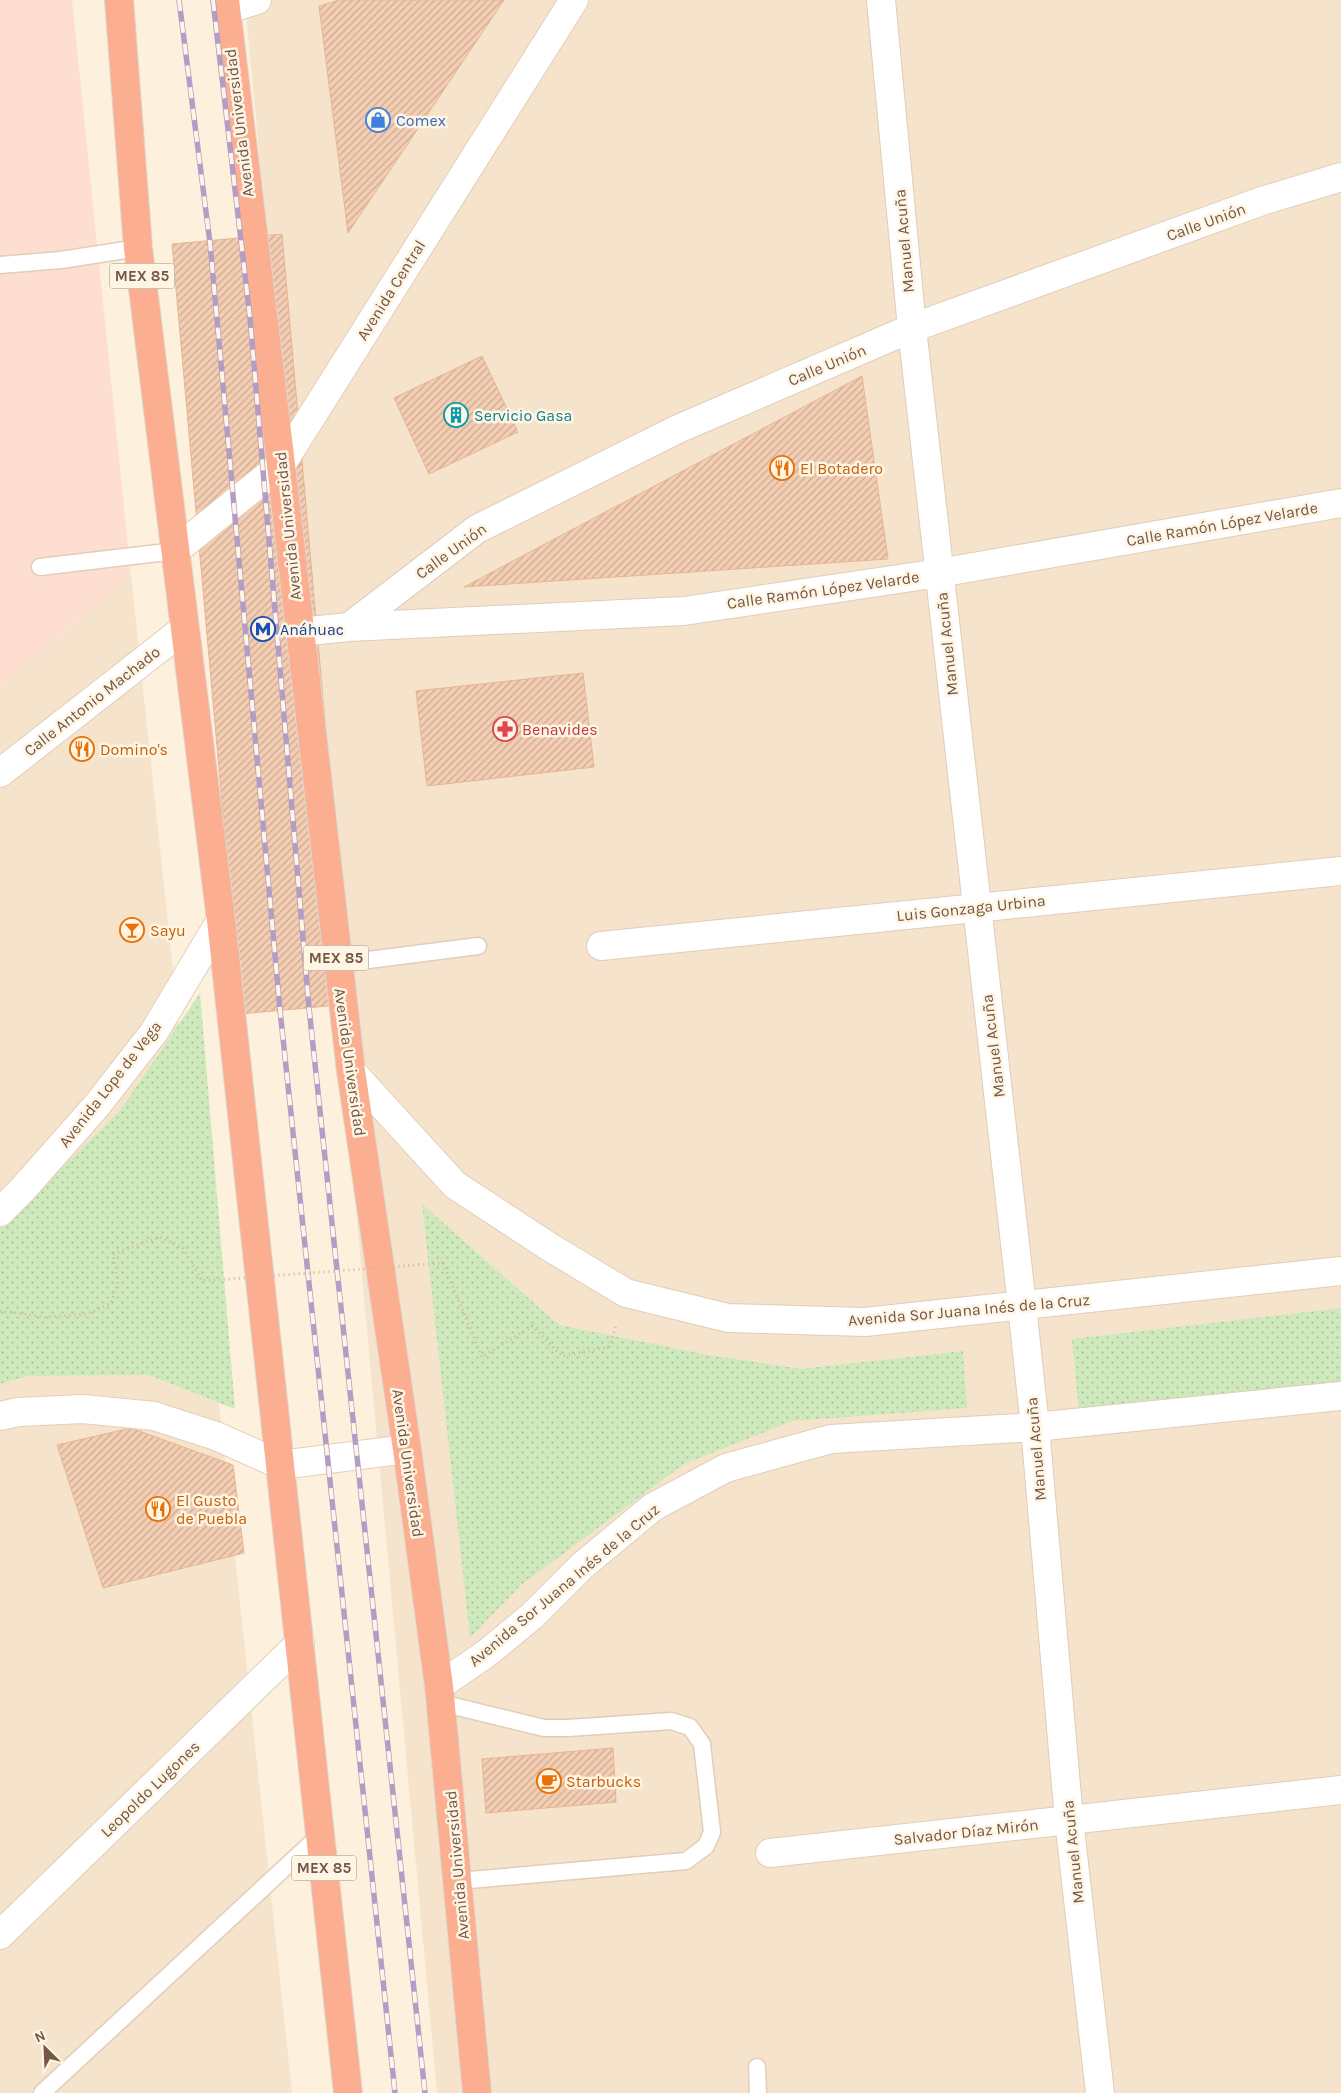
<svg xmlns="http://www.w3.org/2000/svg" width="1341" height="2093" viewBox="0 0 1341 2093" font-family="Karla,sans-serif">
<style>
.residential{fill:#f5e3cb}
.commercial{fill:#feded0}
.grass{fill:url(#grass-dots)}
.building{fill:url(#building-hatch);stroke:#e7b593}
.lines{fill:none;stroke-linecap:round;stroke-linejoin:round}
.lane-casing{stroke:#e1cdb9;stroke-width:19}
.street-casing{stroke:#e1cdb9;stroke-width:30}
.secondary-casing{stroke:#e6ceb7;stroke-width:30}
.highway-casing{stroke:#ddd6d2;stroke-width:30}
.path{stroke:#d8b297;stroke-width:3;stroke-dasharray:1 4;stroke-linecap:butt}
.lane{stroke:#fff;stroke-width:16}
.street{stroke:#fff;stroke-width:28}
.secondary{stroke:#fff;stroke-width:28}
.highway{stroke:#fbae90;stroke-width:28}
.rail-casing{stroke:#b39dc5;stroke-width:5.5}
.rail{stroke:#fff5e4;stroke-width:4;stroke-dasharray:11;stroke-linecap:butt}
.path-bridge{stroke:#d8b297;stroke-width:3;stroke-dasharray:1 4;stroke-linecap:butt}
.labels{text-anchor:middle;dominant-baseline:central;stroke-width:5;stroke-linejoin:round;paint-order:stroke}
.shield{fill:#fff5e4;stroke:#9d8675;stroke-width:1}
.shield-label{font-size:15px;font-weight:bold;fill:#735645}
.shop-label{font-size:16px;fill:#366cbe;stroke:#fff5e4;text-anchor:start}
.street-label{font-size:16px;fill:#735645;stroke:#fff5e4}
.culture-label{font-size:16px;fill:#0d838f;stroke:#fff5e4;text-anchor:start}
.food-label{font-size:16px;fill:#c56008;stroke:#fff5e4;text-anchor:start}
.transit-label{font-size:16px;fill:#164399;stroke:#fff5e4;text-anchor:start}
.health-label{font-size:16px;fill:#be3a42;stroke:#fff5e4;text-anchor:start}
</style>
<defs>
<pattern id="grass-dots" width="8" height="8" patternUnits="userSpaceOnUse" patternTransform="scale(1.25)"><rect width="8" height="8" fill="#ceeabc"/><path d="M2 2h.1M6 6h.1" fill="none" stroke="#acc09b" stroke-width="1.8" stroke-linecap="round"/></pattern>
<pattern id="building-hatch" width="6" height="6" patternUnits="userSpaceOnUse" patternTransform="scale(1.25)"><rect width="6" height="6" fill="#f4ceb3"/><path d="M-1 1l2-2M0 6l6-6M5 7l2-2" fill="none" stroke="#caaa93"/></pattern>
</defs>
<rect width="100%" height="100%" fill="#fdf1dd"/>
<path class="residential" d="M245,0H1341V2093H437Z
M131,575L292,2093H0V686Z"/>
<path class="commercial" d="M0,0H72L131,575L0,686Z"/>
<path class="grass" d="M200,993L235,1409L149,1375L27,1376L0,1384V1228L120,1111Z
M422,1204L559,1325L709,1355L801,1369L963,1351L967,1408L792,1421L684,1464L521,1585L470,1638Z
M1341,1308V1390L1079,1413L1072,1339Z"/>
<path class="building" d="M339,0H504L348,233L319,6Z
M282,234L350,1004L241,1014L172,244Z
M482,356L518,432L429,474L394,398Z
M862,376L888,559L464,587Z
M583,673L594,767L427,786L416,691Z
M131,1428L233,1465L244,1553L103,1588L57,1445Z
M613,1748L616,1802L486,1813L482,1759Z"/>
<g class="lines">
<defs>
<path id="lane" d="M0,265L61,260L138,248
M40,567L175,551
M337,964L478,946
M441,1703L544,1728H568L671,1721L690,1727L702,1744L712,1832L706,1846L686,1861L458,1881
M757,2067L758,2093
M42,2093L320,1835"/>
<path id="street" d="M881,0L912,328L1022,1306L1035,1427L1069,1820L1100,2093
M226,10L257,0
M349,627L477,529L678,429L912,328L1262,201L1341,177
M299,632L349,627L684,611L939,573L1341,503
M0,773L184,629
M601,946L1341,871
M351,1071L455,1185L548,1246L626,1293L728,1318L865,1322L1341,1271
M439,1686L487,1653L532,1616L582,1566L653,1507L726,1468L831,1439L1035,1427L1341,1396
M770,1853L1341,1790
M0,1935L300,1643"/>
<path id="secondary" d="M175,551L281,465L574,0
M0,1212L23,1189L98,1104L154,1032L221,920
M0,1416L18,1412L83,1409L154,1416L216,1436L281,1465L407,1449"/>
<path id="highway" d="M119,0L138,248L221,920L348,2093
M225,0L281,465L351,1071L407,1449L439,1686L477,2093"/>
</defs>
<use href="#lane" class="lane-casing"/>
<use href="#street" class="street-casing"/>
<use href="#secondary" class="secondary-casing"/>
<use href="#highway" class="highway-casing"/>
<path class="path" d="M609,1347L616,1326"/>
<use href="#lane" class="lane"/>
<use href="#street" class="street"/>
<use href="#secondary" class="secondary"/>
<use href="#highway" class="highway"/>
<defs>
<path id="rail" d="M179,0L210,243L280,1010L395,2093
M213,0L250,318L309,1008L425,2093"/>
</defs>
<use href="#rail" class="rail-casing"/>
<use href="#rail" class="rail"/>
<path class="path-bridge" d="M0,1311L45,1317L87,1314L111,1303L118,1284L113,1254L160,1237L183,1248L202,1281L443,1263L482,1357L532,1326L562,1356L609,1347"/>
</g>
<defs>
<symbol id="shop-ring" viewBox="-11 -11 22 22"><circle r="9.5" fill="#fff5e4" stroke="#3f7fe0" stroke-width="1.5"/><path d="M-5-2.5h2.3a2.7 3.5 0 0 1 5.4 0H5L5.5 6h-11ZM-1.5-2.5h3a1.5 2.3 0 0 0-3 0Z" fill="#3f7fe0"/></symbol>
<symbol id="building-ring" viewBox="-11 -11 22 22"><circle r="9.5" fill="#fff5e4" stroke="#0f9aa8" stroke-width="1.5"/><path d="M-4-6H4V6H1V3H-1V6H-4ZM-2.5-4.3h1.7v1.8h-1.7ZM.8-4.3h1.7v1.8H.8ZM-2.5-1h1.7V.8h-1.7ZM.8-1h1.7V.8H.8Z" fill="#0f9aa8"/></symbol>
<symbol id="restaurant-ring" viewBox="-11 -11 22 22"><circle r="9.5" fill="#fff5e4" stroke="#e8710a" stroke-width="1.5"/><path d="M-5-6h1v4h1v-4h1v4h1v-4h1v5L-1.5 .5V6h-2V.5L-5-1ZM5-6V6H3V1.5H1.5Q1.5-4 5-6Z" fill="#e8710a"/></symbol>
<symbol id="metro-ring" viewBox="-11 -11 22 22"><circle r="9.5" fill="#fff5e4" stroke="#1a4fb4" stroke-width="1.5"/><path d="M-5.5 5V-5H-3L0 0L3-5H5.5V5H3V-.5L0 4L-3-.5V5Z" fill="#1a4fb4"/></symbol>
<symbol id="pharmacy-ring" viewBox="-11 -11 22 22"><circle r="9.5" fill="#fff5e4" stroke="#e0444e" stroke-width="1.5"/><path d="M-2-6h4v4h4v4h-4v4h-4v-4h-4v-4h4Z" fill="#e0444e"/></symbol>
<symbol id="bar-ring" viewBox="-11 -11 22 22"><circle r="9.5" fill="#fff5e4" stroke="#e8710a" stroke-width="1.5"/><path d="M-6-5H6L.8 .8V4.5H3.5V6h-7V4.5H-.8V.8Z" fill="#e8710a"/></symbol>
<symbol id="cafe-ring" viewBox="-11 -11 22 22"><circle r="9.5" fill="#fff5e4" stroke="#e8710a" stroke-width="1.5"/><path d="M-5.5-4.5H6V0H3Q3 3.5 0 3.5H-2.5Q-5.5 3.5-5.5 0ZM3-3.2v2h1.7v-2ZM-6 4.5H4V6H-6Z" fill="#e8710a"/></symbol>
</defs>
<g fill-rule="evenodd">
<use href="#shop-ring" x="364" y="106" width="28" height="28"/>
<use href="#building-ring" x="442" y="401" width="28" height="28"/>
<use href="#restaurant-ring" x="768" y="454" width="28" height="28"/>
<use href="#metro-ring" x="249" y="615" width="28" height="28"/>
<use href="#pharmacy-ring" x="491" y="715" width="28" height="28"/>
<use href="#restaurant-ring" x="68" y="735" width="28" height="28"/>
<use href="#bar-ring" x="118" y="916" width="28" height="28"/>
<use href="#restaurant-ring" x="144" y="1495" width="28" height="28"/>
<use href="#cafe-ring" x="535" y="1767" width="28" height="28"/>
</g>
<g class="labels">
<g class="shield">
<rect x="109.5" y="263.5" width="65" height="25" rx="4"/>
<rect x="303.5" y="945.5" width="65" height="25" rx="4"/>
<rect x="291.5" y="1855.5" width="65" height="25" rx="4"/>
</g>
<g class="shield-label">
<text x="142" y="276">MEX 85</text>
<text x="336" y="958">MEX 85</text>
<text x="324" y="1868">MEX 85</text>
</g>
<g class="shop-label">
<text x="396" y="120">Comex</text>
</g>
<g class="street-label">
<text transform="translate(239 123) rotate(-97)">Avenida Universidad</text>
<text transform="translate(1206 222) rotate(-20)">Calle Unión</text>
<text transform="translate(904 241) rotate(-95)">Manuel Acuña</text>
<text transform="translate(391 290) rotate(-58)">Avenida Central</text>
<text transform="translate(827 365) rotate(-23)">Calle Unión</text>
<text transform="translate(1222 524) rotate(-10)">Calle Ramón López Velarde</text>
<text transform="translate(288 526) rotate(-96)">Avenida Universidad</text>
<text transform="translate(451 551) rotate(-36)">Calle Unión</text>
<text transform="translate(823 590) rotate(-8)">Calle Ramón López Velarde</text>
<text transform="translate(947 644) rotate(-96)">Manuel Acuña</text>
<text transform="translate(92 701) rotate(-38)">Calle Antonio Machado</text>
<text transform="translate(971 908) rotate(-6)">Luis Gonzaga Urbina</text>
<text transform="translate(993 1046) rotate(-97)">Manuel Acuña</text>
<text transform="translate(350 1062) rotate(82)">Avenida Universidad</text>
<text transform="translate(110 1084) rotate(-52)">Avenida Lope de Vega</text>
<text transform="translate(969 1310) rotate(-5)">Avenida Sor Juana Inés de la Cruz</text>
<text transform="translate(1036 1449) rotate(-95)">Manuel Acuña</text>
<text transform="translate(408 1463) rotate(82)">Avenida Universidad</text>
<text transform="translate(564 1585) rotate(-40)">Avenida Sor Juana Inés de la Cruz</text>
<text transform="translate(150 1789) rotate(-44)">Leopoldo Lugones</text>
<text transform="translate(966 1832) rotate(-6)">Salvador Díaz Mirón</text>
<text transform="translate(1073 1852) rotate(-96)">Manuel Acuña</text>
<text transform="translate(457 1865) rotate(-95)">Avenida Universidad</text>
</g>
<g class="culture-label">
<text x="474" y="415">Servicio Gasa</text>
</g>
<g class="food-label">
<text x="800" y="468">El Botadero</text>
<text x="100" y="749">Domino's</text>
<text x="150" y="930">Sayu</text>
<text x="176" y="1500">El Gusto<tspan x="176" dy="18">de Puebla</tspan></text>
<text x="566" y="1781">Starbucks</text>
</g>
<g class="transit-label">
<text x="280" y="629">Anáhuac</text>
</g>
<g class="health-label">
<text x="522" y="729">Benavides</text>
</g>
</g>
<g transform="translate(45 2048) rotate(336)" stroke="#fff5e4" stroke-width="4" paint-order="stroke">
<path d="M0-4L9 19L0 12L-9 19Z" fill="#735645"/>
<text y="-8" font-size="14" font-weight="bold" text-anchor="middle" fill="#735645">N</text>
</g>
</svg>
